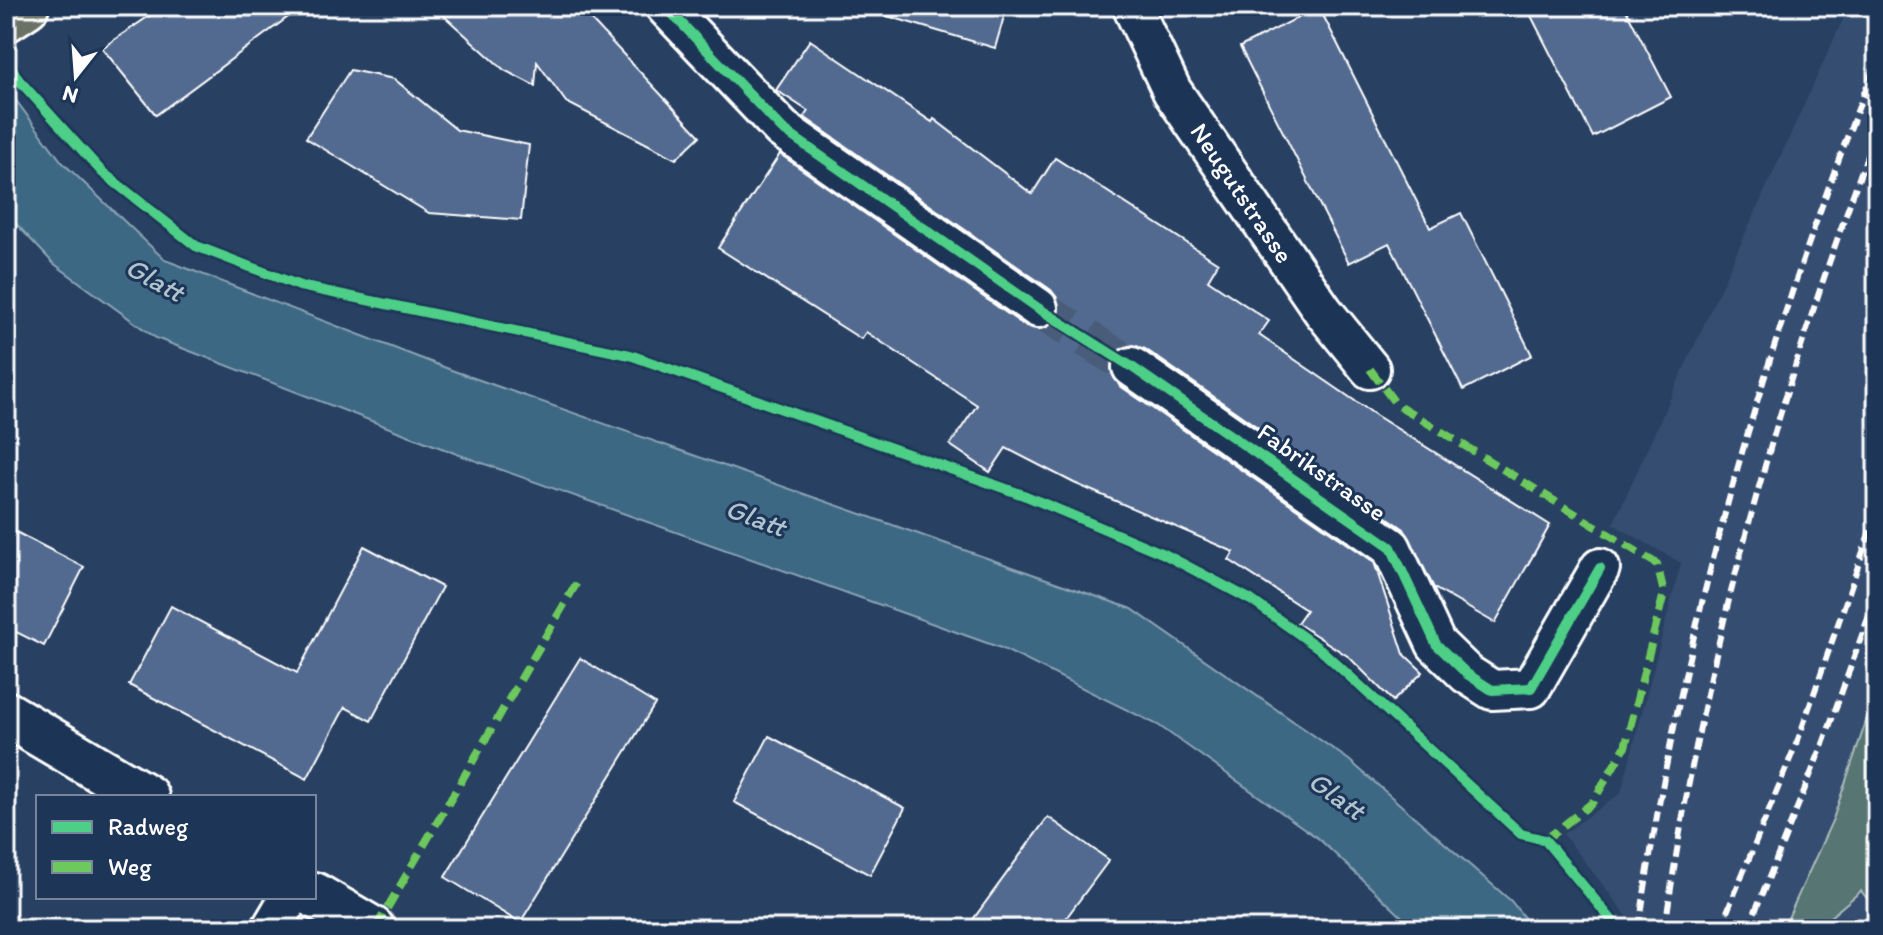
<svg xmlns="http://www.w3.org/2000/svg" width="1883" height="935" viewBox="0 0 1883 935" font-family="Itim,sans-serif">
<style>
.built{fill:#354d70}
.green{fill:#567473;stroke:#aabab9;stroke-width:2}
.water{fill:#3d6883;stroke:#8ba4b5;stroke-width:2}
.building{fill:#536a90;stroke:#fff;stroke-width:2}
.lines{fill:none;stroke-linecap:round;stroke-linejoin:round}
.street-tunnel{stroke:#485d7a;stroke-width:38;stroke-dasharray:38 19;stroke-linecap:butt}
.street-casing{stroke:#fff;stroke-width:44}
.secondary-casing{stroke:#fff;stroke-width:50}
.primary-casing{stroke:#fff;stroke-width:50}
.street{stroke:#1d3557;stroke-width:38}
.secondary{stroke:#1d3557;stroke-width:44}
.primary{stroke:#6b7165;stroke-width:44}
.rail{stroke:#fff;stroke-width:6;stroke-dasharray:12 6;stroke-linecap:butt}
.quiet{stroke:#6dc95d;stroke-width:8;stroke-dasharray:16 8;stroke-linecap:butt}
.cycleway-casing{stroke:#1d3557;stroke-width:15}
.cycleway{stroke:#4dcf88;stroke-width:10}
.labels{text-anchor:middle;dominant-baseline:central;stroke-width:6;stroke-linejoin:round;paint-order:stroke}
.street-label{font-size:26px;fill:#fff;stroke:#1d3557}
.water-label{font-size:28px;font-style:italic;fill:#b1c3cd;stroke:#1d3557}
</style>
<rect width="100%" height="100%" fill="#284062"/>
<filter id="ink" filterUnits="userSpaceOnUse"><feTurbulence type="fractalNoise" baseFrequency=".0125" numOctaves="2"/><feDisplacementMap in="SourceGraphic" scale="16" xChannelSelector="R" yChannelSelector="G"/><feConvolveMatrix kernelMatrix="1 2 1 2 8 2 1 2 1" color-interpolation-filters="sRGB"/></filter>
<g filter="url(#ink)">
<path class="built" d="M1849,6H1877V929H1637L1563,834L1621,793L1681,563L1613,524Z"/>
<path class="green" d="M1877,689V911L1861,891L1816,929H1783L1833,819Z"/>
<path class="water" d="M6,87L62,162L165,260L454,371L1132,609L1349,760L1511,901L1533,929H1415L1319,839L1158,725L1001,648L457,454L156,338L53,263L6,213Z"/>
<path class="building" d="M164,6H303L156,115L102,48Z
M433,6H578L700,136L676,159L566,102L537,62L535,86L504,70Z
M885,6H1007L995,48L884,15Z
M1526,6H1624L1671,97L1593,137Z
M1319,7L1430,228L1461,213L1532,355L1463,390L1389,243L1349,263L1240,47Z
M810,40L932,122L934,119L1032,194L1055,158L1218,263L1208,280L1269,321L1259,335L1377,416L1550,525L1495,623L1434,588L1404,529L1145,349L1133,345L1122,348L1114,355L1110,366L1119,385L1374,562L1404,654L1423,672L1393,701L1349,657L1297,623L1306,610L1229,560L1234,552L1074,483L1006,448L990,472L950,445L977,405L866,332L861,339L718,248L780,154L1025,326L1047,328L1056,320L1058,299L1051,290L804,117L808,111L776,90Z
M350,70L394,79L457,130L529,145L521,220L429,213L306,138Z
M6,527L84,567L44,646L6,627Z
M364,546L442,587L371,721L345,707L307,779L129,685L171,606L297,673Z
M580,658L655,704L520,923L445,877Z
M769,736L905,808L870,875L734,802Z
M1048,817L1109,860L1058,929H966Z"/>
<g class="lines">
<path class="street-tunnel" d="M1038,308L1132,367"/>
<defs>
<path id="street" d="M665,6L782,129L1038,308
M1132,6L1172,91L1323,311L1370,369
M1132,367L1391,547L1436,644L1467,674L1492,690L1531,688L1600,568
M271,929L290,897"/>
<path id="secondary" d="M6,714L146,797
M314,895L372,929"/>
<path id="primary" d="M6,19L26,6"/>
</defs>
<use href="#street" class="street-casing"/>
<use href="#secondary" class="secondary-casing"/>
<use href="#primary" class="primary-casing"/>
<use href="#street" class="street"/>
<use href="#secondary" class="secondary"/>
<use href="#primary" class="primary"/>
<path class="rail" d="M1639,929C1681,630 1766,340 1877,60
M1665,929C1703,654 1780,389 1877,129
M1720,929L1799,737L1877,511
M1748,929L1823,744L1877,593"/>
<path class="quiet" d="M1370,369L1395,403L1657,564L1664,593L1625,747L1592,803L1545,840
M375,929L579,579"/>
<defs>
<path id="cycleway" d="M665,6L782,129L1038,308L1132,367L1391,547L1436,644L1467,674L1492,690L1531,688L1600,568
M6,58L18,79L102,172L196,246L300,286L630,355L1026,496L1164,554L1251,600L1320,649L1521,834L1545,840L1619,929"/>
</defs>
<use href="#cycleway" class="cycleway-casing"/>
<use href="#cycleway" class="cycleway"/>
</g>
</g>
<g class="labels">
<g class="street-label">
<text transform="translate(1242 193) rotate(56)">Neugutstrasse</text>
<text transform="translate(1322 472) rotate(35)">Fabrikstrasse</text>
</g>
<g class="water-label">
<text transform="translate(155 279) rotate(29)">Glatt</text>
<text transform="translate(756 517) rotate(20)">Glatt</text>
<text transform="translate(1337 795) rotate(36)">Glatt</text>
</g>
</g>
<rect width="1883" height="935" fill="none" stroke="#1d3557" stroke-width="32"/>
<rect x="16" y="16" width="1851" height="903" fill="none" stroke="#fff" stroke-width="3" filter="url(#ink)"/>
<rect x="36" y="795" width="280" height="104" fill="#1d3557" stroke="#77869a" stroke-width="2"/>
<rect x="52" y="821" width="40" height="12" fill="#4dcf88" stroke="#77869a" stroke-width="2"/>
<text x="108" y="835" font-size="24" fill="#ffffff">Radweg</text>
<rect x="52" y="861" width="40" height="12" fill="#6dc95d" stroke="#77869a" stroke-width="2"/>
<text x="108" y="875" font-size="24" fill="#ffffff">Weg</text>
<g transform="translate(76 76) rotate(197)" stroke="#1d3557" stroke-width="6" paint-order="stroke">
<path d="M0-6L14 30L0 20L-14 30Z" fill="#ffffff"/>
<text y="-12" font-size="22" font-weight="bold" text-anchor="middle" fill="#ffffff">N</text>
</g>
</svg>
